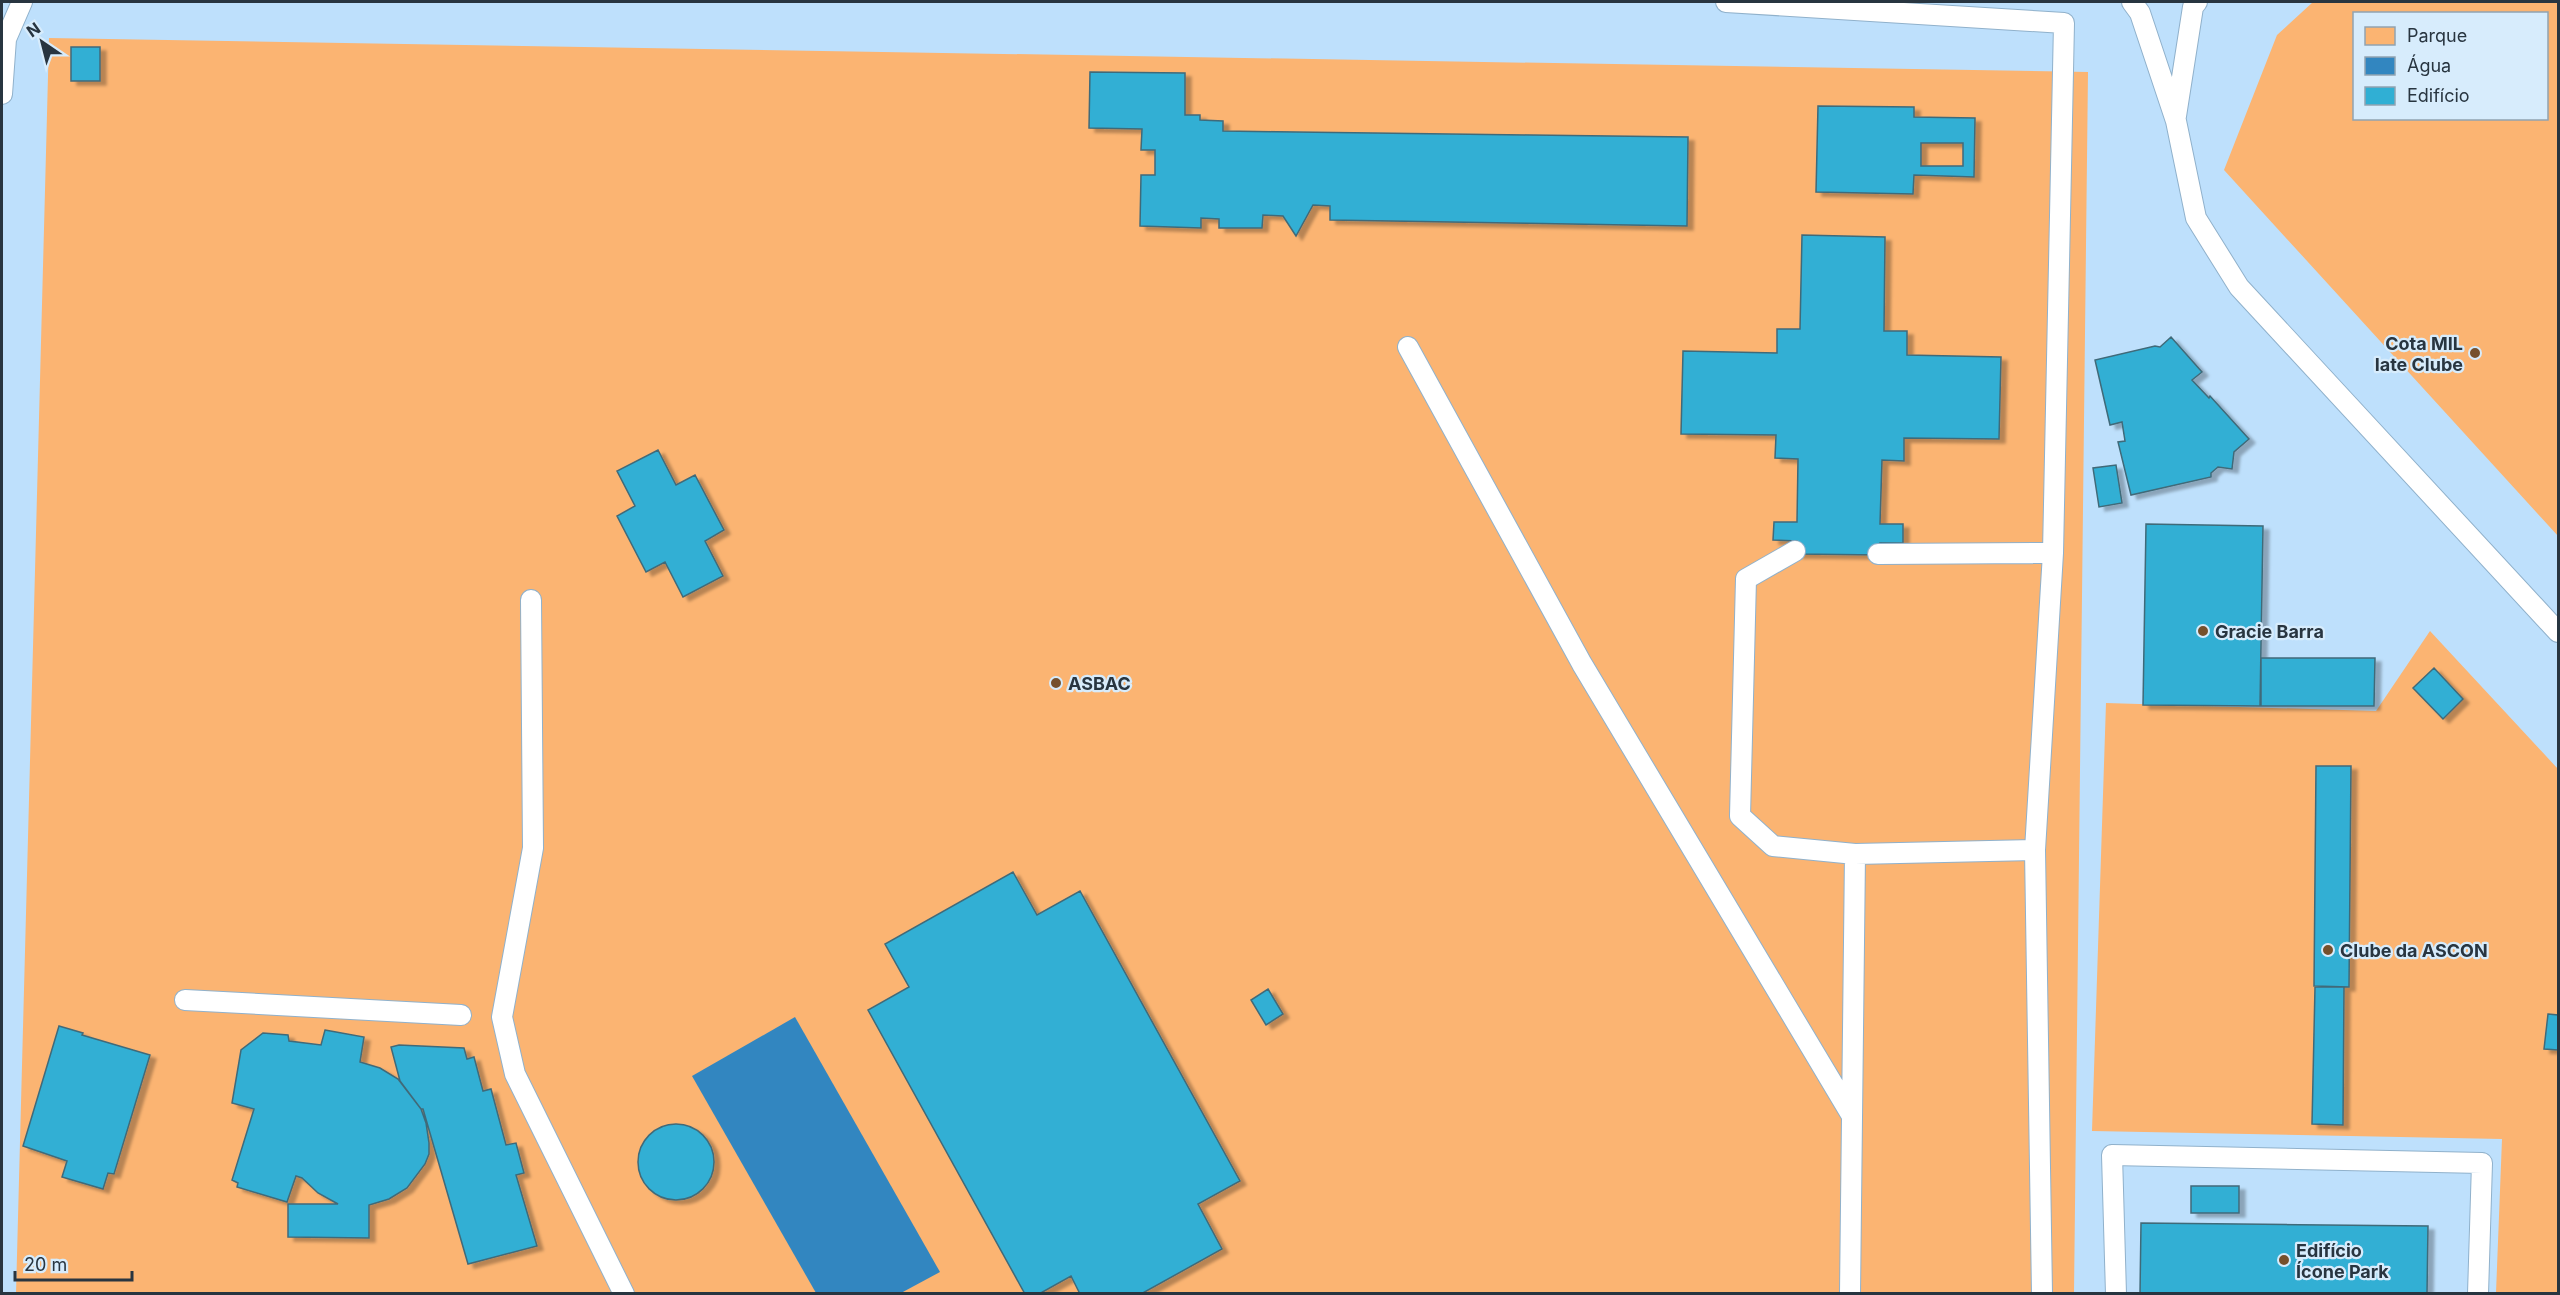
<svg xmlns="http://www.w3.org/2000/svg" width="2560" height="1295" viewBox="0 0 2560 1295" font-family="Inter,sans-serif">
<style>
.green{fill:#fbb472;fill-rule:evenodd}
.water{fill:#3286c0}
.building{fill:#30afd4;stroke:#416a79;stroke-width:1.5;fill-rule:evenodd;filter:url(#shadow)}
.lines{fill:none;stroke-linecap:round;stroke-linejoin:round}
.lane-casing{stroke:#90b1cb;stroke-width:22}
.lane{stroke:#fff;stroke-width:20}
.poi-dot{fill:#76502c;stroke:#d7ecfc;stroke-width:2}
.labels{text-anchor:middle;dominant-baseline:central;stroke-width:4.5;stroke-linejoin:round;paint-order:stroke}
.poi-label{font-size:18px;font-weight:bold;fill:#283540;stroke:#d7ecfc;text-anchor:start}
</style>
<defs>
<filter id="shadow"><feDropShadow dx="6" dy="4" stdDeviation="1.5" flood-color="#0004"/></filter>
</defs>
<rect width="100%" height="100%" fill="#bee0fc"/>
<path class="green" d="M2313,2H2558V536L2224,170L2277,35ZM2354,14H2546V118H2354Z
M49,38L2088,72L2074,1293L16,1294Z
M2430,631L2558,769V1293H2496L2502,1139L2092,1131L2106,703L2376,711Z"/>
<path class="water" d="M795,1017L940,1272L901,1293H816L692,1076Z"/>
<path class="building" d="M71,47H100V81H71Z
M1090,72L1185,73V115H1200V120L1223,121V131L1688,137L1687,226L1330,220V206L1313,205L1296,236L1283,216L1263,215L1262,228H1219V219L1201,218V228L1140,226L1141,175H1155V150H1141L1142,129L1089,128Z
M1818,106L1914,107V117L1975,118L1974,177L1914,175L1913,194L1816,192ZM1921,143H1963V166H1921Z
M1802,235L1885,237L1884,331H1907V355L2001,357L1999,439L1904,438V461L1882,460L1880,524H1903V543H1880V555L1797,554V541L1773,540L1774,522H1797L1798,459L1775,458L1776,435L1681,434L1683,351L1777,353V329H1800Z
M2171,337L2202,372L2192,380L2209,398L2210,396L2249,439L2234,452L2232,469L2218,467L2211,473V477L2131,495L2118,442L2125,441L2122,422L2110,425L2095,360L2155,346L2160,347Z
M658,450L676,485L695,475L724,530L705,541L723,576L683,597L665,562L646,572L617,516L635,506L617,471Z
M2116,465L2122,503L2099,507L2093,468Z
M2146,524L2263,526L2260,706L2143,705Z
M2261,658H2375L2374,706H2261Z
M2434,668L2463,699L2443,719L2413,688Z
M2316,766H2351L2349,987L2314,986Z
M1013,872L1037,915L1080,891L1240,1181L1198,1204L1222,1249L1141,1294H1080L1071,1276L1039,1294H1025L868,1010L909,987L885,944Z
M2315,987H2344L2343,1125L2312,1124Z
M1268,989L1283,1014L1266,1025L1251,1000Z
M2548,1014L2558,1015V1050L2544,1049Z
M59,1026L83,1033L82,1035L150,1055L114,1174L108,1173L103,1189L62,1177L67,1161L23,1146Z
M325,1030L364,1037L360,1062L380,1068L398,1079L421,1109L426,1123L429,1143V1154L425,1164L407,1188L389,1199L369,1205V1238L288,1237V1204H338L318,1193L302,1178L296,1176L287,1202L237,1187L238,1183L232,1180L254,1109L232,1103L241,1050L263,1033L288,1035L289,1041L321,1045Z
M399,1045L464,1048L467,1059L474,1057L483,1091L491,1089L506,1145L516,1143L524,1173L516,1175L537,1246L468,1264L423,1109H421L400,1081L391,1047Z
M638 1162a38 38 0 1 1 76 0a38 38 0 1 1-76 0Z
M2191,1186H2239V1213H2191Z
M2141,1223L2428,1226L2427,1294H2140Z"/>
<g class="lines">
<defs>
<path id="lane" d="M1726,2L2064,23L2053,553
M2132,2L2140,13L2176,121L2196,218L2239,287L2558,632
M2,94L6,39L22,2
M2176,116L2193,7L2197,2
M1408,347L1582,664L1852,1116
M1795,551L1746,579L1740,816L1773,846L1855,854L2035,850L2042,1294
M1878,554L2053,553L2035,850
M531,600L533,848L502,1017L515,1074L624,1294
M185,1000L461,1015
M1850,1294L1855,854
M2116,1294L2112,1155L2482,1163L2478,1294"/>
</defs>
<use href="#lane" class="lane-casing"/>
<use href="#lane" class="lane"/>
</g>
<g class="poi-dot">
<circle cx="2475" cy="353" r="6"/>
<circle cx="2203" cy="631" r="6"/>
<circle cx="1056" cy="683" r="6"/>
<circle cx="2328" cy="950" r="6"/>
<circle cx="2284" cy="1260" r="6"/>
</g>
<g class="labels">
<g class="poi-label">
<text x="2463" y="343" text-anchor="end">Cota MIL<tspan x="2463" dy="21">Iate Clube</tspan></text>
<text x="2215" y="631">Gracie Barra</text>
<text x="1068" y="683">ASBAC</text>
<text x="2340" y="950">Clube da ASCON</text>
<text x="2296" y="1250">Edifício<tspan x="2296" dy="21">Ícone Park</tspan></text>
</g>
</g>
<rect width="2560" height="1295" fill="none" stroke="#283540" stroke-width="6"/>
<rect x="2353" y="12" width="195" height="108" fill="#d7ecfc" stroke="#91a3b1" stroke-width="1.5"/>
<rect x="2365" y="27" width="30" height="18" fill="#fbb472" stroke="#91a3b1" stroke-width="1.5"/>
<text x="2407" y="42" font-size="18" fill="#283540">Parque</text>
<rect x="2365" y="57" width="30" height="18" fill="#3286c0" stroke="#91a3b1" stroke-width="1.5"/>
<text x="2407" y="72" font-size="18" fill="#283540">Água</text>
<rect x="2365" y="87" width="30" height="18" fill="#30afd4" stroke="#91a3b1" stroke-width="1.5"/>
<text x="2407" y="102" font-size="18" fill="#283540">Edifício</text>
<g transform="translate(42 42) rotate(325)" stroke="#d7ecfc" stroke-width="4.5" paint-order="stroke">
<path d="M0-4.5L10 22L0 15L-10 22Z" fill="#283540"/>
<text y="-9" font-size="16" font-weight="bold" text-anchor="middle" fill="#283540">N</text>
</g>
<path d="M15 1271v9h117v-9" fill="none" stroke="#283540" stroke-width="3"/>
<text x="24" y="1271" font-size="18" fill="#283540" stroke="#d7ecfc" stroke-width="4.5" paint-order="stroke">20 m</text>
</svg>
